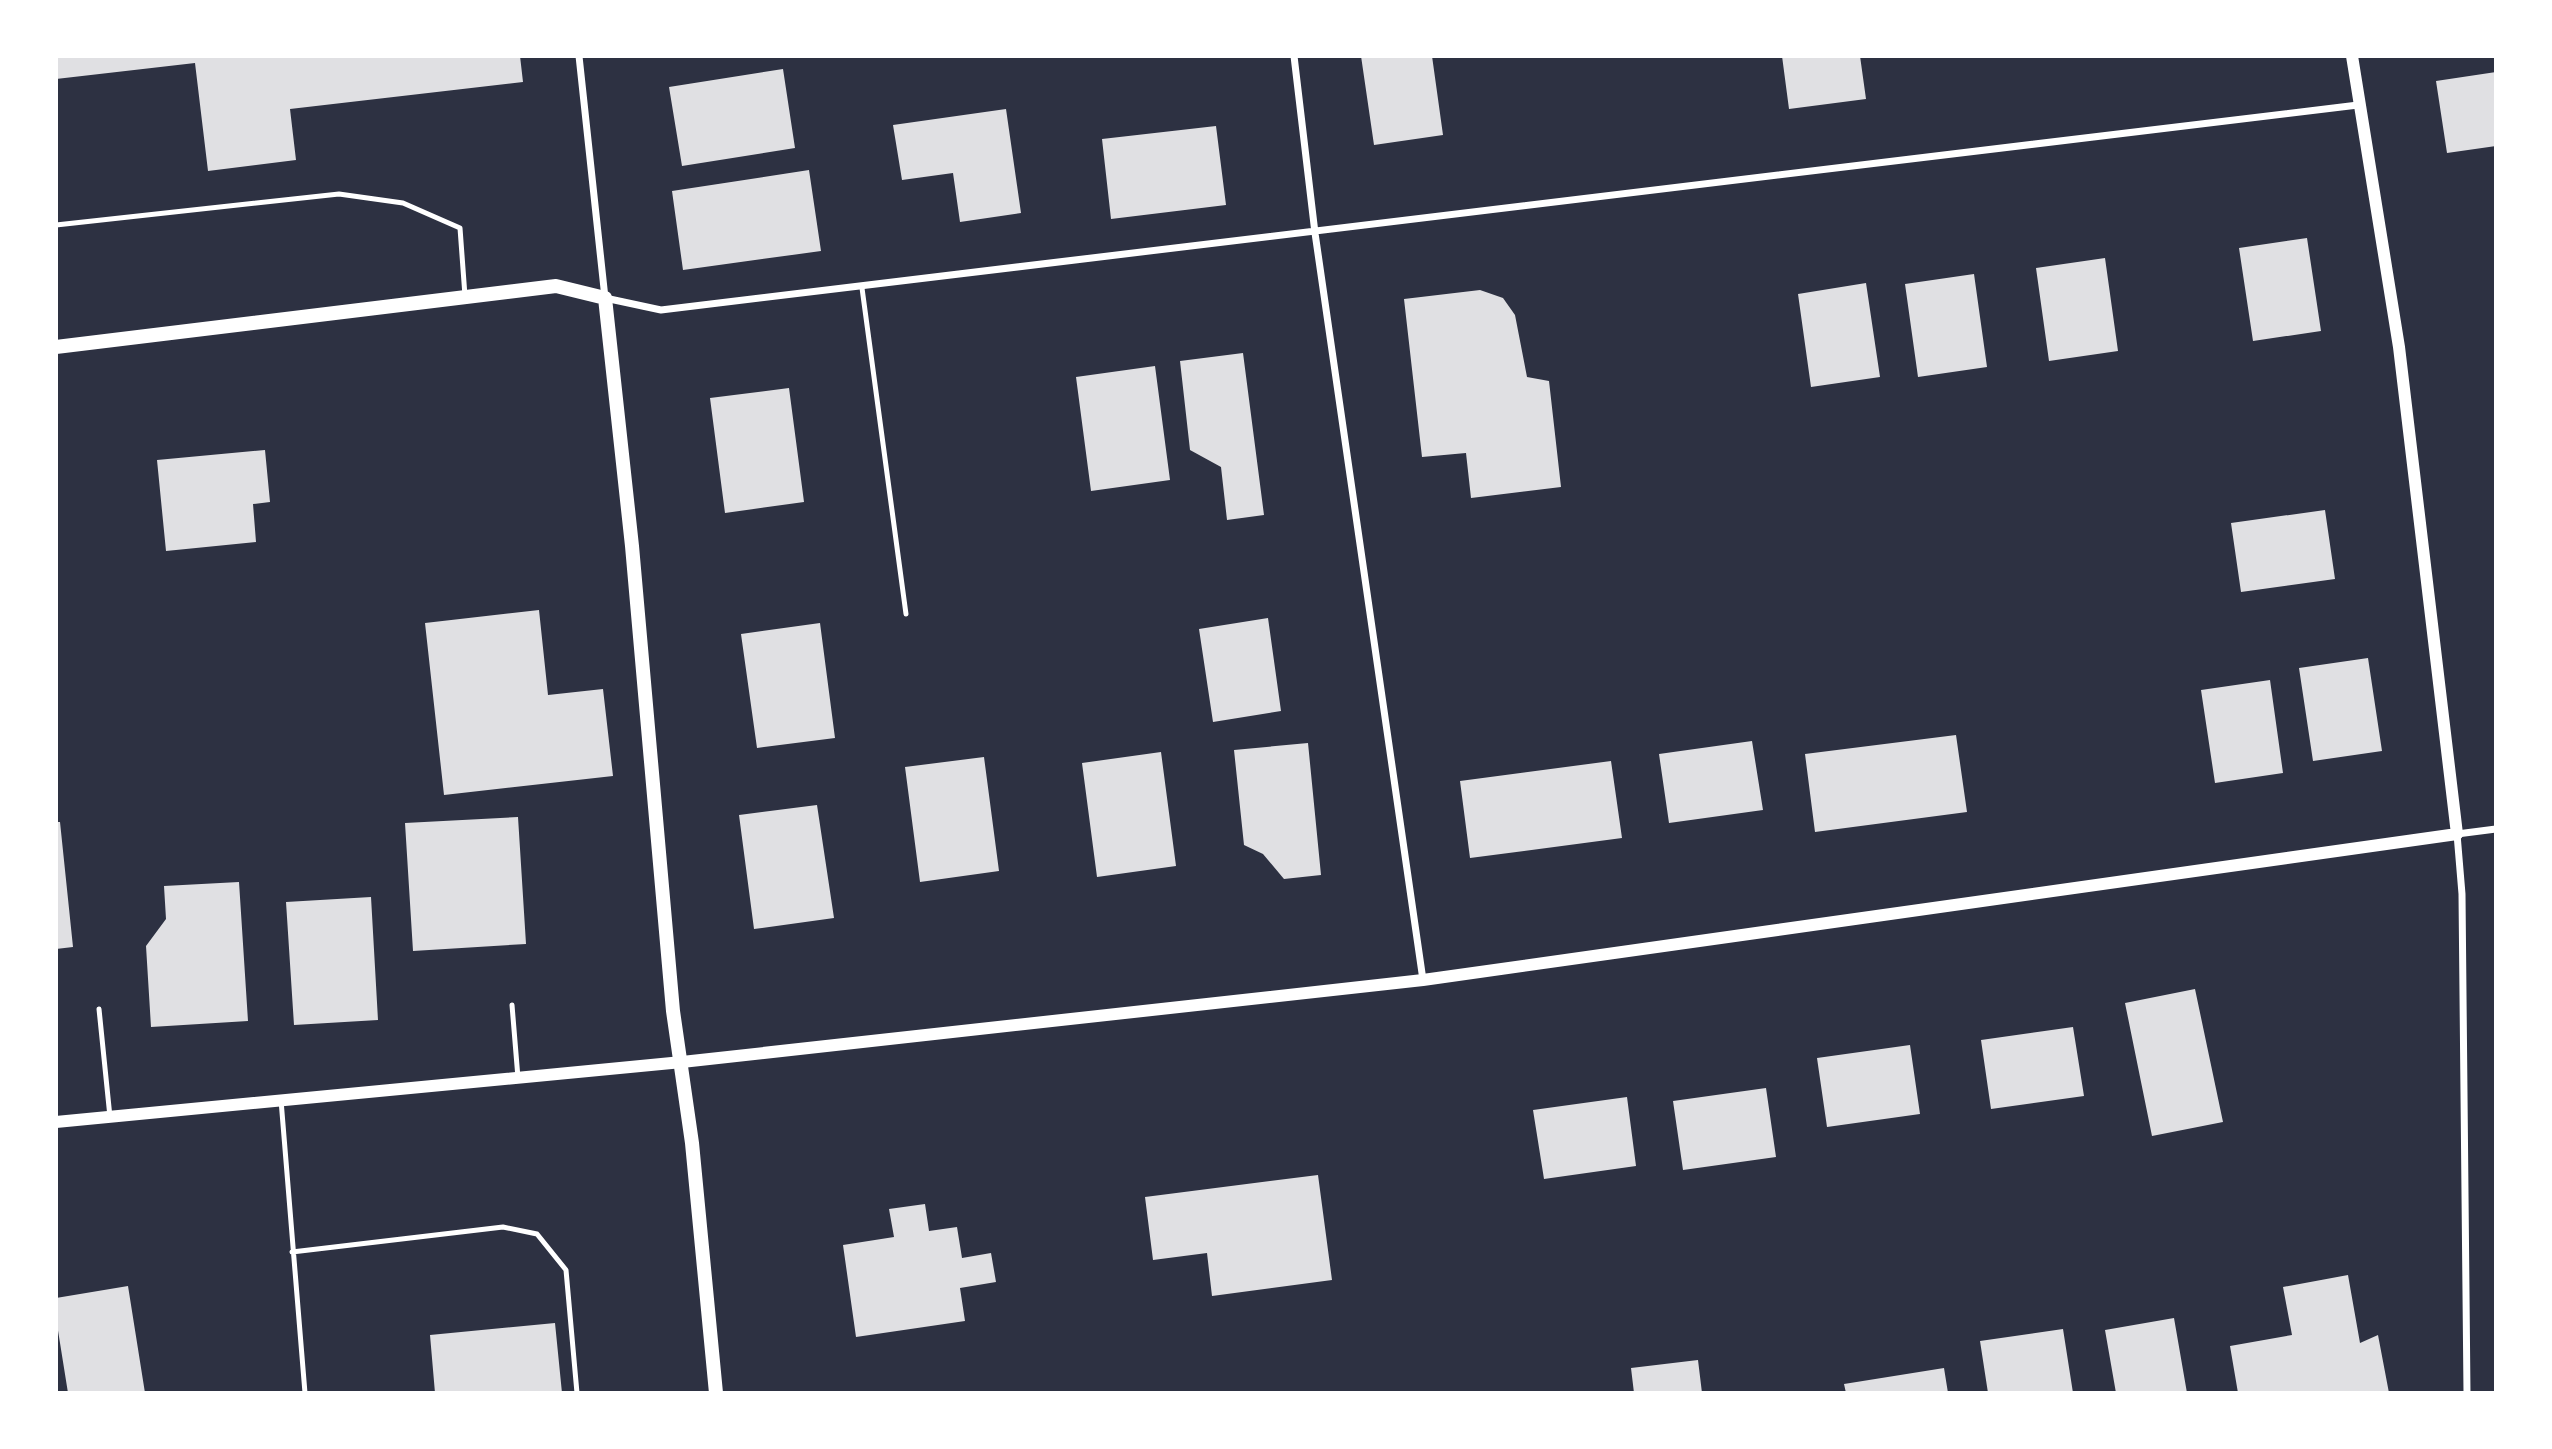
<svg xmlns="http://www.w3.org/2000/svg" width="2552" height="1449" viewBox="0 0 2552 1449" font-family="Merriweather,serif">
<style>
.building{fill:#e0e0e3}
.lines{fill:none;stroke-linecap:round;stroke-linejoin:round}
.service{stroke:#fff;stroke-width:5}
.minor{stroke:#fff;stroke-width:7}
.tertiary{stroke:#fff;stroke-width:12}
.secondary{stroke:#fff;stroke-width:14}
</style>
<rect width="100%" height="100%" fill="#2d3142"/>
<path class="building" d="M56,56H520L523,82L290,109L296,160L208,171L195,63L56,79Z
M1361,56H1432L1443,135L1374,145Z
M1782,56H1860L1866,99L1789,109Z
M783,69L795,148L682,166L669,87Z
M2496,72V146L2447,153L2436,81Z
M1006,109L1021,213L960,222L953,173L902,180L893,125Z
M1216,126L1226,205L1111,219L1102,139Z
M809,170L821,251L683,270L672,191Z
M2307,238L2321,331L2253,341L2239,248Z
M2105,258L2118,351L2049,361L2036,268Z
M1974,274L1987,367L1918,377L1905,284Z
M1866,283L1880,377L1811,387L1798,294Z
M1480,290L1503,298L1515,315L1527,377L1549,381L1561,487L1471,498L1466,453L1422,457L1404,299Z
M1243,353L1264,515L1227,520L1221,467L1190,450L1180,361Z
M1155,366L1170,480L1091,491L1076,377Z
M789,388L804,502L725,513L710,398Z
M265,450L270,502L253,504L256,542L166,551L157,460Z
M2325,510L2335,579L2241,592L2231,523Z
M539,610L548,695L603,689L613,776L444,795L425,623Z
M1268,618L1281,711L1213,722L1199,629Z
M820,623L835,738L757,748L741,634Z
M2368,658L2382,751L2313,761L2299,668Z
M2270,680L2283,773L2215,783L2201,690Z
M1956,735L1967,812L1815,832L1805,754Z
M1752,741L1763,810L1669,823L1659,754Z
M1308,743L1321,875L1284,879L1263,854L1244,845L1234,750Z
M1161,752L1176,866L1097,877L1082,763Z
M984,757L999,871L920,882L905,767Z
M1611,761L1622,838L1470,858L1460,781Z
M817,805L834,918L754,929L739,815Z
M518,817L526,944L413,951L405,823Z
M56,822H60L73,947L56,949Z
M239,882L248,1021L151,1027L146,946L166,919L164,886Z
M371,897L378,1020L294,1025L286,902Z
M2195,989L2223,1122L2152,1136L2125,1003Z
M2073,1027L2084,1096L1991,1109L1981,1040Z
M1910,1045L1920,1114L1827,1127L1817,1058Z
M1766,1088L1776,1157L1683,1170L1673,1101Z
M1627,1097L1636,1166L1544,1179L1533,1110Z
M1318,1175L1332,1280L1212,1296L1207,1253L1153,1260L1145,1197Z
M925,1204L929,1231L957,1227L962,1258L991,1253L996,1282L960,1288L965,1321L856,1337L843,1245L894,1237L889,1209Z
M2348,1275L2360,1343L2378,1335L2389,1393H2238L2230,1346L2292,1335L2283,1287Z
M128,1286L145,1393H68L56,1318V1298Z
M2174,1318L2187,1393H2116L2105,1330Z
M555,1323L562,1393H435L430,1335Z
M2063,1329L2073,1393H1988L1980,1341Z
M1698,1360L1702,1393H1634L1631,1368Z
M1944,1368L1948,1393H1846L1844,1384Z"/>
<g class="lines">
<path class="service" d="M56,225L339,194L403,203L460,228L465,296
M862,288L906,614
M512,1005L518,1078
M99,1009L110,1117
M281,1100L305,1393
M292,1252L503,1227L537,1234L566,1270L577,1393"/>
<path class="minor" d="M579,56L605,298L661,310L2358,105
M1294,56L1315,233L1423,980
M2467,1393L2462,894L2457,834L2496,829"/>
<path class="tertiary" d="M56,1122L682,1062L1423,980L2457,834L2399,347L2352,56"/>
<path class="secondary" d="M56,347L556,286L605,298L632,546L673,1011L692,1143L716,1393"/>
</g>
<rect width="2552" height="1449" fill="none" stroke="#ffffff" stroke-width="116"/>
</svg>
